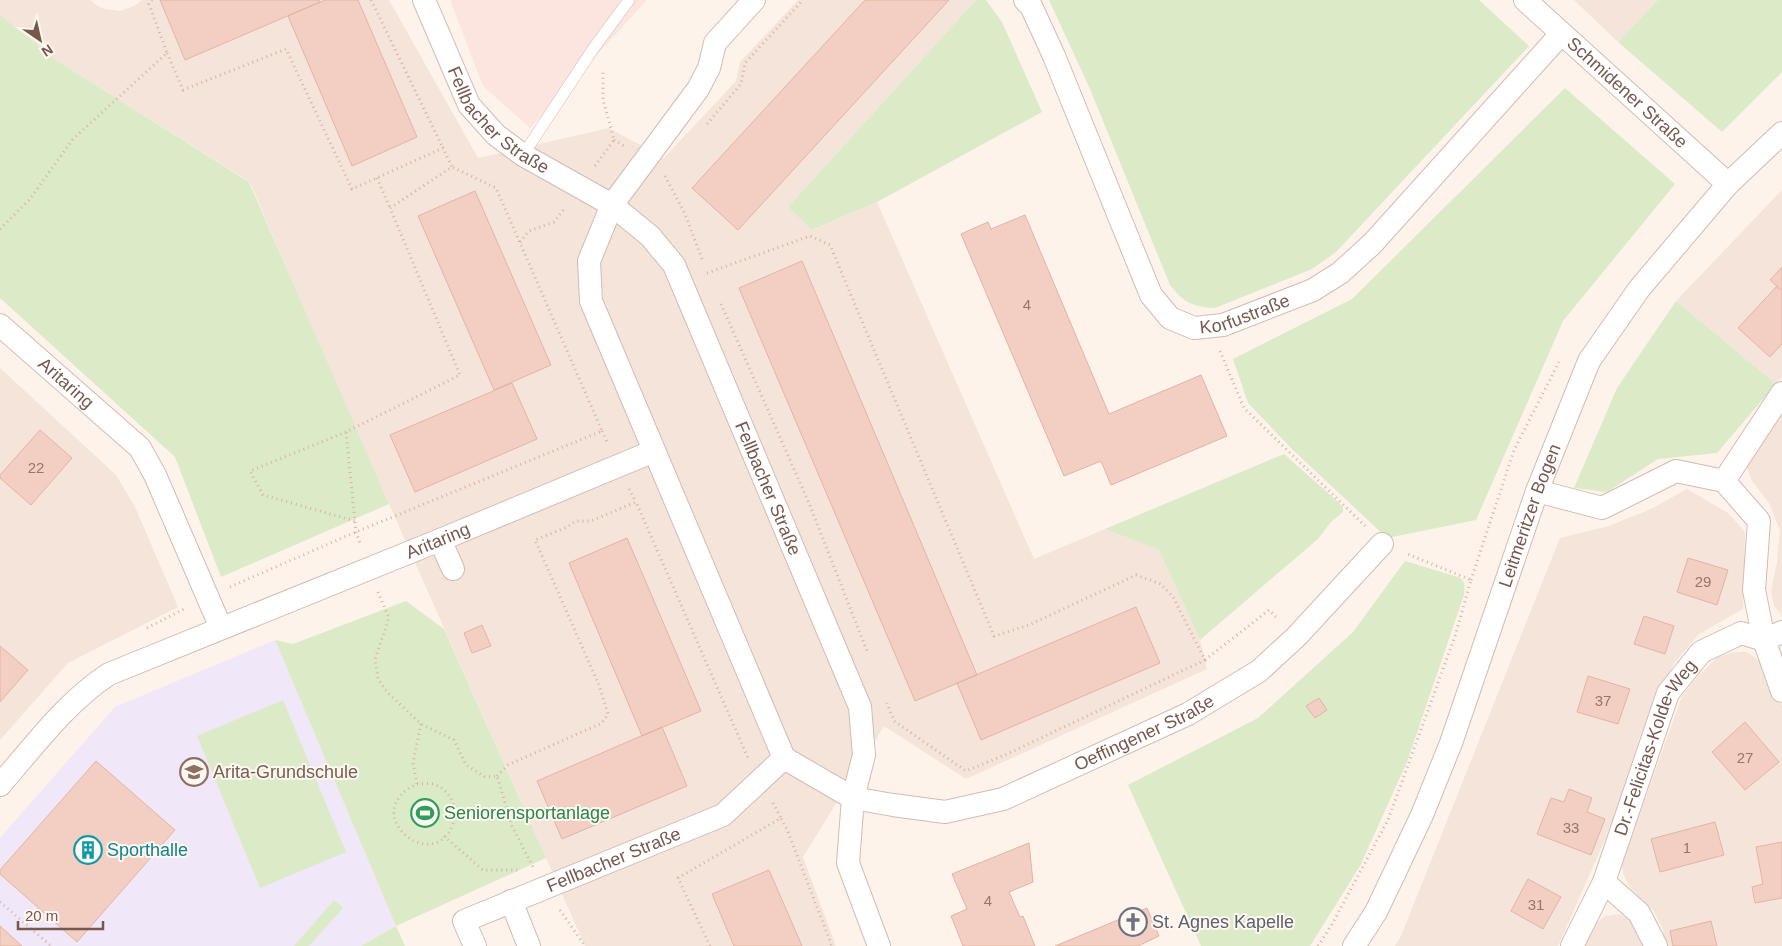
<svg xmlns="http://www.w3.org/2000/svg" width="1782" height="946" viewBox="0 0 1782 946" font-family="Arial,sans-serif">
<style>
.residential{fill:#f4e4d9}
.commercial{fill:#fce4df}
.education{fill:#f0e7f9}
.green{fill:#dbebc8}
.building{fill:#f2cfc2;stroke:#e5b3a2}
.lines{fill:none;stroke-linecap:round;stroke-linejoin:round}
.lane-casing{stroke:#d2bcb2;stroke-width:12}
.street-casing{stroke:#d2bcb2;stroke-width:24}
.path{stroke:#d8b2a4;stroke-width:3;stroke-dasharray:1 4;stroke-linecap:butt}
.lane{stroke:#fff;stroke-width:11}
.street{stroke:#fff;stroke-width:22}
.labels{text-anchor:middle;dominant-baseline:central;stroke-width:4;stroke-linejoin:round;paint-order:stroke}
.number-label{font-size:15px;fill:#96756a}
.street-label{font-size:18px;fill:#78574d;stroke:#fff8f1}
.education-label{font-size:18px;fill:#785e54;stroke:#fff8f1;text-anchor:start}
.leisure-label{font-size:18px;fill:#27864d;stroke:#fff8f1;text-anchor:start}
.culture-label{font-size:18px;fill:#0d838f;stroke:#fff8f1;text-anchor:start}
.worship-label{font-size:18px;fill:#5b616d;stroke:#fff8f1;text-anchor:start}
</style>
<rect width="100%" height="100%" fill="#fdf3ea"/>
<path class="residential" d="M0,0H90L99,7L105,9L120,11L134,6L142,0H389L478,158L609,128L664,158L736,81L740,62L798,0H976L788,207L813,230L877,202L1034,559L1105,529L1159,550L1200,640L1207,669L966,779L884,726L803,857L836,946H585L335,382L250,182L59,62L0,15Z
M1574,0H1658L1618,42Z
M1782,190V377L1776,384L1676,301Z
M0,368L116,475L135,507L178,607L68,663L0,740Z
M1782,407V615L1774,606L1771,591L1777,562L1780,530L1769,503L1752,481L1747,467L1755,449Z
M1687,489L1728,513L1745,532L1743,609L1699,634L1674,663L1639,739L1617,812L1558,946H1395L1401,936L1560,538L1609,526L1651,509Z
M1734,652H1747L1757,659L1763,667L1766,682L1782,706V946H1666L1662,927L1653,910L1630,888L1623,873L1622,864L1682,696L1698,676L1718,657Z
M1619,914L1631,920L1645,946H1584L1594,925L1605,916Z"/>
<path class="commercial" d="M450,0H647L530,128L483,86Z"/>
<path class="education" d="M275,640L396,926L361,946H0V838L115,707Z"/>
<path class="green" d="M976,0H986L1002,22L1042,112L877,202L812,230L788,207Z
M1049,0H1479L1529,46L1336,252L1312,269L1215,308C1193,307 1184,303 1170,285L1090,89Z
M1658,0H1782V72L1722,132L1618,42Z
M0,15L59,62L249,182L389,504L221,577L175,457L0,298Z
M1565,88L1675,184L1563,321L1476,520L1387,538L1293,450L1248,403L1233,359L1352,299Z
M1676,301L1776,384L1717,453L1658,459L1607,492L1574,488L1617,388Z
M1284,454L1336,500L1343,507V512L1331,522L1318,539L1200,640L1159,550L1105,529Z
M1405,561L1458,577C1466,581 1465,586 1464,595L1407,762L1360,866L1310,946H1201L1128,785L1258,718L1353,632Z
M406,601L444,629L546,858L396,926L405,946H361L396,926L275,640L293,644Z
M283,700L346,852L260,888L197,736Z
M334,900L343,908L309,946H294Z"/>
<path class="building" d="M160,0H319L320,2L185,60Z
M325,0H358L417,137L352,166L288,16Z
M865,0H949L738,230L692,188Z
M475,191L551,365L494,390L418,216Z
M1025,215L1109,414L1201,375L1227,436L1111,485L1101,461L1064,476L961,234L988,222L991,229Z
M802,261L977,675L915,701L739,288Z
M1782,267V291L1770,280Z
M1777,286L1782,291V344L1770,357L1738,328Z
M512,383L537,439L415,492L390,435Z
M40,430L72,458L31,505L0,478V475Z
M627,538L701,711L642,736L569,563Z
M1688,558L1728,570L1717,605L1677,592Z
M1136,607L1160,663L981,740L957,683Z
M1644,616L1674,626L1665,654L1634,644Z
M482,625L491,646L472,653L464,633Z
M0,646L28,670L0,702Z
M1588,676L1630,689L1618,724L1577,712Z
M1319,698L1327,710L1315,718L1306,706Z
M1745,722L1779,762L1745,790L1712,752Z
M662,727L687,786L562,839L537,781Z
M96,761L175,830L77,942L0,874V870Z
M1569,789L1592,798L1587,812L1605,819L1591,855L1537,834L1551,798L1564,802Z
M1715,822L1724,855L1660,872L1651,839Z
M1782,842V898L1755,903L1752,887L1763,884L1756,847Z
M1029,843L1033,882L1009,892L1020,917L1023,916L1035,946H963L951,916L967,909L952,874Z
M769,870L802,946H734L712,894Z
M1528,879L1561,897L1543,929L1511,911Z
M1147,908L1159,936L1138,946H1055Z
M1711,921L1717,946H1673L1670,931Z
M0,926L22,946H0Z"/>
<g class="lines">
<defs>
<path id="lane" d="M523,155L593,49L629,0"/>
<g id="street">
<path id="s1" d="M424,0L469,105L496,135L523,155L612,205L589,261L591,301L784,758L853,798L848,863L879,946"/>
<path id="s2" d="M754,0L715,43L709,68L698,89L612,205L650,236L674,265L860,707L864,755L853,798L893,805L945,812L1003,799L1188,714L1259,671L1296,637L1382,544"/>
<path id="s3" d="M1025,0L1031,6L1054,56L1151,295L1170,318L1194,328L1223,325L1313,290L1340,273L1372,244L1561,34"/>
<path id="s4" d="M1525,0L1728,184"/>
<path id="s5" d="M0,325L140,448L155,475L221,628"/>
<path d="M1724,481L1782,393"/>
<path d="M1537,491L1602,508L1676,471L1724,481L1759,521L1754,590L1764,640L1782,691"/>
<path d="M440,540L453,569"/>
<path id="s6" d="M0,785C34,746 66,702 109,674L440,540L654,451"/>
<path d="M1604,882L1639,913L1656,946"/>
<path d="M511,901L529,946"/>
<path id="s7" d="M475,946L464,921L723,815L784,758"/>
<path id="s8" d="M1354,946L1376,912L1422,815L1451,743L1537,491L1589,361L1639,289L1728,184L1782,133"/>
<path id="s9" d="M1572,946L1604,882L1668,693L1701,652L1741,633L1764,640L1782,632"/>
</g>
</defs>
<use href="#lane" class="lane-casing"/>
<use href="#street" class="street-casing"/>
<path class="path" d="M371,0L443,148
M167,53L183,90L286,49L352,189L443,148L452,167L390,208L460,375L346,432L356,532L361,546
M707,124L741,84L745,63L803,0
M614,140L624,146
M595,166L614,140L603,99V72
M665,176L685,214L702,259
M377,178L390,208
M0,229L30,199L73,139L167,53L149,4L152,0
M520,242L529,231L554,222L565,208
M707,273L810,236L830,245L994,636L1029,625L1136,575L1161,584L1173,597L1205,660L1007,754L966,771L894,721L887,703
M721,304L809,503L867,651
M1220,351L1244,408L1365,526
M602,431L607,442
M346,432L250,471L263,495L355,521
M629,489L636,502
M1471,580L1514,450L1559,362
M230,587L356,532L602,431L496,188L452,167
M378,592L389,618L375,659L378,679L388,693L421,724L454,740L466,765L485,777L497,776L512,826L533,867
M147,628L186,608
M1205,660L1269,610L1278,619
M497,776L508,765L602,723L608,714L599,685L535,540L567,527L576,521H591L636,502L748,758
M417,784C422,784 428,783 433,784C450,789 459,808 453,824C433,877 356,812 417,784L413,763L421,724
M773,803L781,818
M444,836L483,870H518
M0,902L51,946
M560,910L585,946
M710,946L678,878L781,818L788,832L832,946
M1318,946L1331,926L1388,820L1455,636L1471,580L1405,553"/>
<use href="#lane" class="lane"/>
<use href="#street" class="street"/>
</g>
<defs>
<symbol id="school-ring" viewBox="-11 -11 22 22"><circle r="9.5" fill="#fff8f1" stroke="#8d6e63" stroke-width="1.5"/><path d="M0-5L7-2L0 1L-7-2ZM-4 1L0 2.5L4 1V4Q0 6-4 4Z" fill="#8d6e63"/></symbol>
<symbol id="stadium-ring" viewBox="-11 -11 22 22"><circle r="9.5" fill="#fff8f1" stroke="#2e9e5b" stroke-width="1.5"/><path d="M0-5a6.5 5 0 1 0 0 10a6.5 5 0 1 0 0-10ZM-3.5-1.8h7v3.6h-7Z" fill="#2e9e5b"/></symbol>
<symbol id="building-ring" viewBox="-11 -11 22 22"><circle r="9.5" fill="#fff8f1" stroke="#0f9aa8" stroke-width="1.5"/><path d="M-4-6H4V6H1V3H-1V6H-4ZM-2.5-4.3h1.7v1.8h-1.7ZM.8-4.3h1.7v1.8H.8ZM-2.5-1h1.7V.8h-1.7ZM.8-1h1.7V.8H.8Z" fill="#0f9aa8"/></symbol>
<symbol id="church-ring" viewBox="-11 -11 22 22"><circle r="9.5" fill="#fff8f1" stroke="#6b7280" stroke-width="1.5"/><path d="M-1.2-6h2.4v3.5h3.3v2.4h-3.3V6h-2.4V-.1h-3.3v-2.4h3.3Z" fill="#6b7280"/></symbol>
</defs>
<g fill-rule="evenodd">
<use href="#school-ring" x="178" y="756" width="32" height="32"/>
<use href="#stadium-ring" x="409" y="797" width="32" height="32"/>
<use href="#building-ring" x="72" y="834" width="32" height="32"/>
<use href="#church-ring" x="1117" y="906" width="32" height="32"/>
</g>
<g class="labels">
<g class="number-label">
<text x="1027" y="304">4</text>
<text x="36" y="467">22</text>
<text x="1703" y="581">29</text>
<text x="1603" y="700">37</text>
<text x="1745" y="757">27</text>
<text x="1571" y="827">33</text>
<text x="1687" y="847">1</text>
<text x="988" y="900">4</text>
<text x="1536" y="904">31</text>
</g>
<g class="street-label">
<text stroke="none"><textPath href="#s4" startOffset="138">Schmidener Straße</textPath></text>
<text stroke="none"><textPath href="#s1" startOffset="145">Fellbacher Straße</textPath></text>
<text stroke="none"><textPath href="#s3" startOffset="430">Korfustraße</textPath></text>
<text stroke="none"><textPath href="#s5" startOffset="88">Aritaring</textPath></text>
<text stroke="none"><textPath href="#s2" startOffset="581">Fellbacher Straße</textPath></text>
<text stroke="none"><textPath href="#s8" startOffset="466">Leitmeritzer Bogen</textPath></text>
<text stroke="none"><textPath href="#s6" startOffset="511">Aritaring</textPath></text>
<text stroke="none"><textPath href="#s2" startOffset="1219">Oeffingener Straße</textPath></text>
<text stroke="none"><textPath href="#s9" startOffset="216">Dr.-Felicitas-Kolde-Weg</textPath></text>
<text stroke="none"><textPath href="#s7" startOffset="189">Fellbacher Straße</textPath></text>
</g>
<g class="education-label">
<text x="213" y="772">Arita-Grundschule</text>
</g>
<g class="leisure-label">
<text x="444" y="813">Seniorensportanlage</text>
</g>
<g class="culture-label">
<text x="107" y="850">Sporthalle</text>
</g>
<g class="worship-label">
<text x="1152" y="922">St. Agnes Kapelle</text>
</g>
</g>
<g transform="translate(40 40) rotate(146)" stroke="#fff8f1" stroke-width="4" paint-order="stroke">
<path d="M0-4L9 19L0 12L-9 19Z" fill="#78574d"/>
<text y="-8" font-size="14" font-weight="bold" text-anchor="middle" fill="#78574d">N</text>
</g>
<path d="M18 921v8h85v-8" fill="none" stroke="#78574d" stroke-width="2.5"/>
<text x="25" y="921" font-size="15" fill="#78574d" stroke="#fff8f1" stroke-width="4" paint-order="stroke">20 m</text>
</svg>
